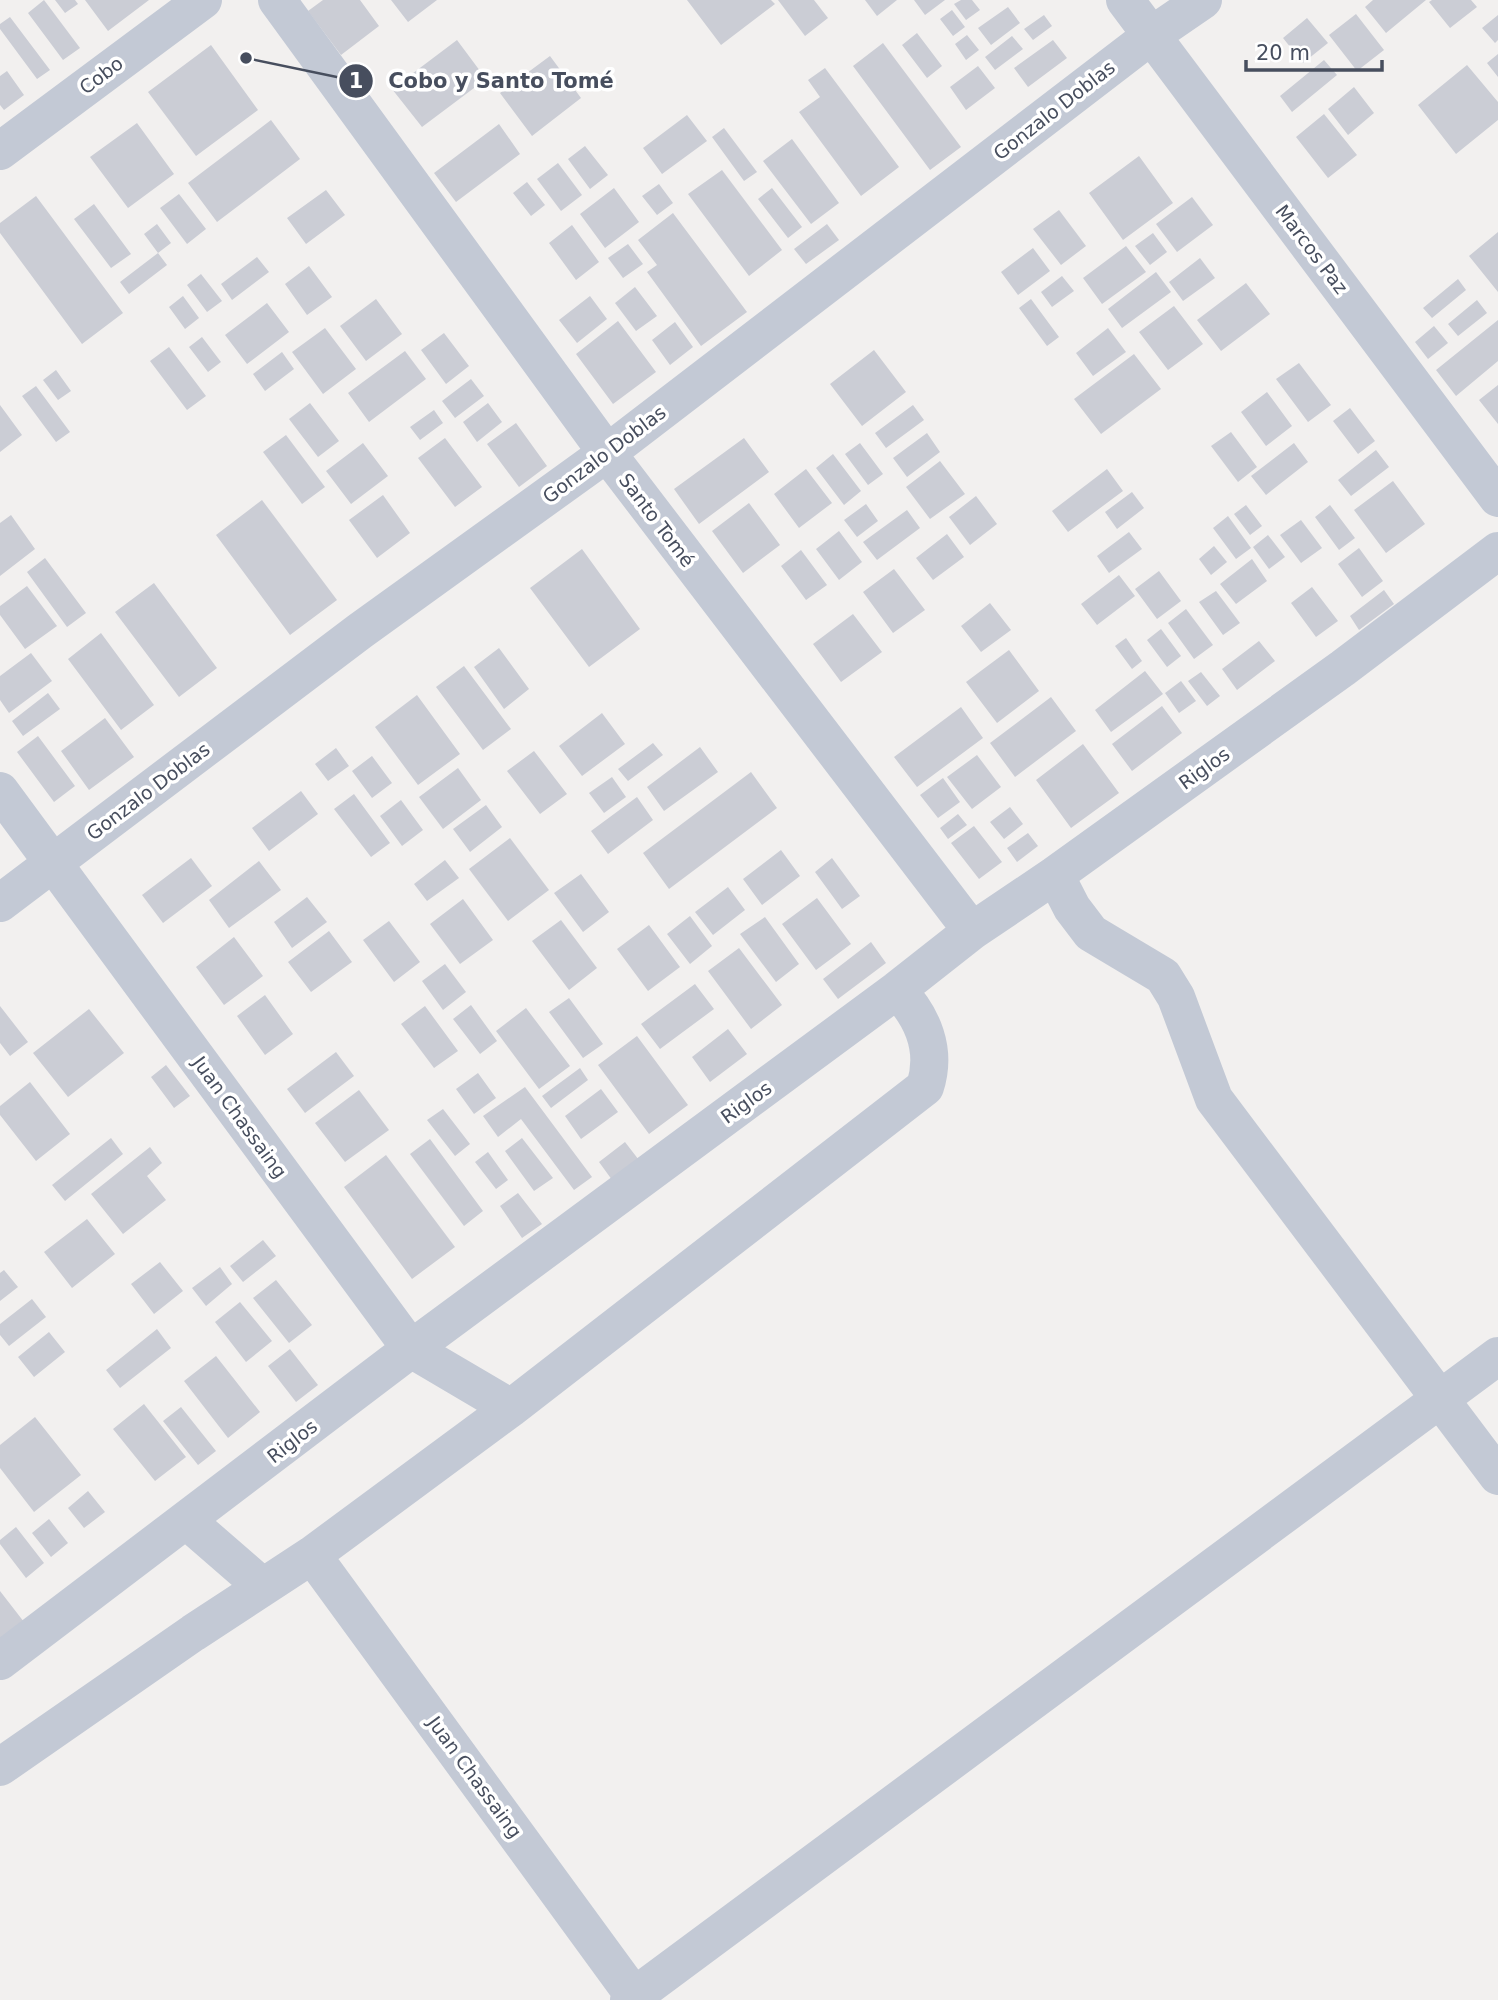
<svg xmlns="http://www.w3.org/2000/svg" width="1498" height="2000" viewBox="0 0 1498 2000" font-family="'DejaVu Sans',sans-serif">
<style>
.building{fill:#cbcdd5}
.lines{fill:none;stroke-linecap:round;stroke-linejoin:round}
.street{stroke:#c3c9d5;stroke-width:38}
.labels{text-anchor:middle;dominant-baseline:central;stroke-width:7;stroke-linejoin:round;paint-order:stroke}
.street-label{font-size:19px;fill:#474e5e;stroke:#fff}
.leader{fill:none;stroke:#474e5e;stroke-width:2.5}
.callout-dot{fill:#474e5e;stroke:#fff;stroke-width:2.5}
.mark-label{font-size:21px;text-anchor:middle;font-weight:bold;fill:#fff}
.callout-label{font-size:21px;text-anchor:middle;font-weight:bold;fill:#474e5e;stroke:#fff;stroke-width:7;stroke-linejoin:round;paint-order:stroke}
</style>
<rect width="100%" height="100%" fill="#f2f0ef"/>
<path class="building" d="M44,0L80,48L63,60L28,13Z
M55,0H75L78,4L65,13Z
M85,0H149L108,31Z
M323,0H360L379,26L341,55L308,11Z
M391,0H437L408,22Z
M687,0H771L775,4L721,45Z
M778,0H814L828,18L805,36Z
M865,0H897L877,16Z
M914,0H945L925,15Z
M961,0H972L980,10L966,20L954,4Z
M1373,0H1426L1386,33L1365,7Z
M1432,0H1471L1477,7L1450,28L1429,2Z
M1008,7L1020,23L991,45L978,28Z
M952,10L965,27L953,36L940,19Z
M1356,14L1384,50L1357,71L1329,35Z
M1044,15L1052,26L1033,40L1024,29Z
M1498,15V40L1495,43L1482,28Z
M10,17L50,70L37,79L0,29V24Z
M1307,18L1328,43L1303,63L1283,38Z
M917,33L942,66L927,78L902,45Z
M967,35L979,50L966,60L955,44Z
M1012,36L1023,49L995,70L985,57Z
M457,40L486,79L422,127L392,89Z
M1053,40L1067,58L1028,87L1014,68Z
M883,43L961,147L930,170L853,66Z
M211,45L258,110L196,156L148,92Z
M1498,54V77L1487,63Z
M550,56L581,98L532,136L500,93Z
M1324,60L1337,75L1292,112L1280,96Z
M1467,65L1498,102V120L1456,154L1418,105Z
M978,66L995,88L966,110L950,87Z
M825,68L899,167L861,196L799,112L820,97L808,80Z
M7,71L24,95L4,110L0,105V76Z
M1354,87L1374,113L1348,135L1328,109Z
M1324,114L1357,155L1328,178L1296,137Z
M687,115L707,141L662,174L643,148Z
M271,120L300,159L217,222L188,183Z
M137,123L174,174L128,208L90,157Z
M499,124L520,154L456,202L434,173Z
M724,128L757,172L744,181L712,137Z
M792,139L839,203L811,224L763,161Z
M585,146L608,175L590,189L568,159Z
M1139,156L1173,203L1123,240L1089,193Z
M558,163L582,195L561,211L537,179Z
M722,170L782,250L749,276L688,194Z
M527,182L545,205L531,216L513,193Z
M659,184L673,203L657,215L642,196Z
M614,188L639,222L605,248L580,214Z
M772,188L802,227L788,238L758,199Z
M326,190L345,215L306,244L287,218Z
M179,194L206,229L187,244L160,208Z
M36,196L123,313L82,344L0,233V223Z
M1192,197L1213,225L1177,252L1156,224Z
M94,204L131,254L111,268L74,219Z
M1059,210L1086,246L1061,265L1033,229Z
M673,213L747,312L701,346L647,272L657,265L638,240Z
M157,224L171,243L158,253L167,265L129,294L120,282L158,253L144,234Z
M827,224L839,240L806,264L794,249Z
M572,225L599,262L576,280L549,243Z
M1498,232V292L1469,256Z
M1153,233L1167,252L1150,265L1135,246Z
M628,244L643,264L623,278L608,258Z
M1126,246L1146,272L1102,304L1083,278Z
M1033,248L1050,271L1018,295L1001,272Z
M257,257L269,272L232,300L221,284Z
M1200,258L1215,278L1183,301L1169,282Z
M309,266L332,297L307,315L285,284Z
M1156,272L1171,292L1122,328L1108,309Z
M201,274L222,301L207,312L187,285Z
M1062,276L1074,291L1052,307L1041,292Z
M1458,279L1466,290L1432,318L1423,308Z
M1246,283L1270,314L1221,351L1197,320Z
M635,287L657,316L636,331L615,303Z
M183,296L199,318L185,329L169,307Z
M590,296L607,319L577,343L559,320Z
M376,299L402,334L366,361L340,326Z
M1031,299L1059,337L1047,346L1019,308Z
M1477,300L1487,313L1458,336L1448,324Z
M267,303L289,332L247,364L225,335Z
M1174,306L1203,344L1168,370L1139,332Z
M1498,320V361L1456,396L1436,370Z
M618,321L656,372L613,404L576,354Z
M675,322L693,347L670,365L652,340Z
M1434,326L1448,343L1428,359L1415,342Z
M325,328L356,369L323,394L292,352Z
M1108,328L1126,352L1093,376L1076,353Z
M444,333L469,366L446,384L421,350Z
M202,337L221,362L208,372L189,347Z
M169,347L206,396L187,410L150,361Z
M874,350L906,392L862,426L830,384Z
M405,351L426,379L369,422L348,393Z
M282,352L294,369L265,391L253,374Z
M1134,354L1161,389L1101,434L1074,399Z
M1299,363L1331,405L1308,422L1276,379Z
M56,370L71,391L58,400L43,380Z
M471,379L484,396L455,418L442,401Z
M1498,385V424L1479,400Z
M36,386L70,432L56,442L22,396Z
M1267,392L1292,426L1266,446L1241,412Z
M310,403L339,441L318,457L289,419Z
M488,403L502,422L477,442L463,422Z
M0,405L22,435L0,452Z
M913,405L924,420L886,448L875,433Z
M1350,408L1375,441L1358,454L1333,421Z
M434,410L443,423L420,440L410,427Z
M516,423L547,466L519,487L487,444Z
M1231,432L1257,467L1238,482L1211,446Z
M927,433L940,452L907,477L893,458Z
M286,435L325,487L302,504L263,452Z
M445,438L482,487L455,507L418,458Z
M744,438L769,472L699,524L674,489Z
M363,443L388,476L351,504L326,471Z
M860,443L883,474L868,485L845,454Z
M1294,443L1308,462L1266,495L1251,476Z
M1376,450L1389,467L1351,496L1338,480Z
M833,454L861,491L844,505L816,468Z
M940,461L965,494L930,519L906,487Z
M806,469L832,503L799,528L774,494Z
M1107,469L1123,491L1068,532L1052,511Z
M1393,481L1425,524L1386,553L1354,510Z
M1132,492L1144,508L1117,529L1105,512Z
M383,495L410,533L377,558L349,520Z
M976,496L997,524L970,545L949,517Z
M262,500L337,600L290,635L216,535Z
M749,503L780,545L743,573L712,531Z
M866,504L878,521L857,537L844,520Z
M1246,505L1262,526L1250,535L1234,514Z
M1330,505L1355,538L1339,550L1315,517Z
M907,510L920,528L877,560L863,542Z
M11,515L35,549L0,576V523Z
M1228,516L1251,548L1236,559L1213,528Z
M1301,520L1322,548L1301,563L1280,535Z
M839,531L862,562L839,580L816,549Z
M1129,532L1142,549L1109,573L1097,556Z
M947,534L964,557L933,580L916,558Z
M1268,535L1285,557L1269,569L1253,547Z
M1214,546L1227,562L1211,575L1199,559Z
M1359,548L1383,581L1362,597L1338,564Z
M582,549L640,629L589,667L530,588Z
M801,550L827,585L806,600L781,566Z
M45,558L86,613L67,627L27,572Z
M1252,559L1267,581L1236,604L1220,584Z
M894,569L925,610L893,633L863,592Z
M1159,571L1181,601L1157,619L1135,589Z
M1119,575L1135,596L1097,625L1081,604Z
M154,583L217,668L179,697L115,612Z
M27,586L57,626L25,649L0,615V606Z
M1312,587L1338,621L1316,637L1291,603Z
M1384,590L1394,604L1359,630L1350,616Z
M1216,591L1240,623L1223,635L1199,602Z
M990,603L1011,630L981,652L961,626Z
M1186,609L1213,645L1194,659L1168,623Z
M853,614L882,652L841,682L813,644Z
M1161,629L1181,656L1167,667L1147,640Z
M101,633L154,705L121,730L68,659Z
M1126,638L1142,661L1132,669L1115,646Z
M1259,641L1275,661L1237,690L1222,669Z
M499,648L529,689L504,709L474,667Z
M1009,650L1039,691L997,723L966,682Z
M31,653L52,681L9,713L0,700V676Z
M464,666L511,729L483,750L436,687Z
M1145,671L1163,694L1111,732L1095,710Z
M1201,672L1220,696L1207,706L1188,681Z
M1181,681L1196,701L1179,713L1165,693Z
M48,693L60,709L23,736L12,721Z
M417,695L460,754L418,785L375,727Z
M1051,697L1076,731L1015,777L990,743Z
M1162,706L1182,733L1132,771L1112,744Z
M961,707L983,738L917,787L894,757Z
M602,713L625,744L582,776L559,746Z
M105,718L134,757L89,790L61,751Z
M38,736L75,786L54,802L17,752Z
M653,743L663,755L628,781L618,769Z
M1083,744L1119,793L1071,828L1036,780Z
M700,747L718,772L664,811L647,787Z
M336,748L349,766L328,781L315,764Z
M534,751L567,794L540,814L507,771Z
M977,755L1001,787L972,809L947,777Z
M372,756L392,783L372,798L352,771Z
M458,768L481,800L443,829L419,797Z
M751,772L777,808L669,889L643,853Z
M612,777L626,797L604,813L589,793Z
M943,778L960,802L938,818L920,795Z
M301,791L318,814L269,851L252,828Z
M354,794L390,843L371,857L334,809Z
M637,797L653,820L608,854L591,831Z
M401,800L423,830L402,846L380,816Z
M486,805L502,827L470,852L453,829Z
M1010,807L1023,824L1004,839L990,822Z
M958,814L967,825L948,839L940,828Z
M974,826L1002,862L979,879L951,843Z
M1028,833L1038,846L1017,862L1007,848Z
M510,838L549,890L508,921L469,869Z
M781,850L800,876L762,905L743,879Z
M191,858L212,886L163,923L142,895Z
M832,858L860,896L842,909L815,872Z
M445,860L459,878L427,901L414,884Z
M259,861L281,890L229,928L209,900Z
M581,874L609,912L583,932L554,893Z
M728,887L745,910L713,935L695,912Z
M307,897L327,922L292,948L274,922Z
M817,898L851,944L816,970L782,924Z
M463,899L493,940L460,964L430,924Z
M690,916L712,946L690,964L667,934Z
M765,917L799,964L776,982L740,934Z
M561,920L597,968L569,990L532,941Z
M389,921L420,962L394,982L363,940Z
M649,925L680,967L648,991L617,949Z
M329,931L352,962L311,992L288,962Z
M234,937L263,976L224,1005L196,967Z
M871,942L886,963L838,999L823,979Z
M739,948L782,1005L751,1029L708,971Z
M445,964L466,992L443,1010L422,981Z
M695,984L714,1009L660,1049L641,1024Z
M265,995L293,1034L265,1055L237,1016Z
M569,998L603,1044L583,1058L549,1012Z
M471,1005L497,1041L480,1054L453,1019Z
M0,1006L28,1042L10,1056L0,1043Z
M425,1006L458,1051L434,1068L401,1024Z
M526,1008L570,1066L539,1089L496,1031Z
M89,1009L124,1053L68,1097L33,1053Z
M728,1029L747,1054L710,1082L692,1057Z
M637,1036L688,1105L649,1134L598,1065Z
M336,1052L354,1076L305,1113L287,1089Z
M166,1065L190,1096L174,1108L151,1077Z
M580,1068L588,1080L551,1108L542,1096Z
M478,1073L496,1098L474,1114L456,1089Z
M30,1082L70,1134L36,1161L0,1115V1106Z
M525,1087L592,1177L574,1190L521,1119L498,1137L483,1116Z
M601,1089L618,1112L581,1139L565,1116Z
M359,1090L389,1130L345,1162L315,1123Z
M443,1109L470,1144L455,1156L427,1120Z
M111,1138L123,1154L65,1201L52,1185Z
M522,1138L553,1178L534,1191L505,1151Z
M430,1139L483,1211L464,1226L410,1154Z
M625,1142L642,1164L615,1184L599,1162Z
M150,1147L162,1163L147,1176L166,1200L123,1234L91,1194Z
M488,1152L508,1180L496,1189L475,1162Z
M386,1155L455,1247L412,1279L344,1187Z
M518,1193L542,1224L522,1238L500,1206Z
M87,1219L115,1254L72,1288L44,1252Z
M263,1240L276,1256L243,1282L230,1266Z
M160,1262L183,1291L154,1314L131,1284Z
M220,1267L232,1284L206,1306L192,1288Z
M4,1270L18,1287L0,1301V1273Z
M276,1280L312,1325L289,1343L253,1298Z
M32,1299L46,1317L9,1346L0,1335V1324Z
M240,1302L272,1341L246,1362L215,1322Z
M157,1329L171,1348L120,1388L106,1370Z
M49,1332L65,1352L34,1377L18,1357Z
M290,1349L318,1385L296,1402L268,1366Z
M216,1356L260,1412L228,1438L184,1381Z
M144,1404L186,1457L155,1481L113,1429Z
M181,1407L216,1451L198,1465L163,1421Z
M35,1417L81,1475L34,1512L0,1468V1445Z
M88,1491L105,1512L84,1528L68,1508Z
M49,1519L68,1543L51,1557L32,1533Z
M16,1527L44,1563L26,1578L0,1544V1540Z
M0,1591L24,1622L0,1641Z"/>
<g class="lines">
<path class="street" d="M277,0L607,453L972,931
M1125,0L1498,498
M0,151L203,0
M0,791L411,1349L511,1408
M1055,875L1072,908L1091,933L1163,976L1176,997L1214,1099L1498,1476
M0,903L360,631L607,453L1152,35L1203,0
M187,1521L263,1587
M312,1555L637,2000
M0,1661L411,1349L897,990L972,931L1055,875L1343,668L1498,551
M0,1767L193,1633L312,1555L511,1408L925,1087C937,1050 923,1017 897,990
M629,2000L1498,1356"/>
</g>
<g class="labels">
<g class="street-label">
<text transform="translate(101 75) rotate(-37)">Cobo</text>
<text transform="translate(1054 110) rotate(-38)">Gonzalo Doblas</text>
<text transform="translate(1312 249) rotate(53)">Marcos Paz</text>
<text transform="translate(604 454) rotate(-37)">Gonzalo Doblas</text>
<text transform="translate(657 520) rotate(53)">Santo Tomé</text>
<text transform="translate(1204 768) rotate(-36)">Riglos</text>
<text transform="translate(148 791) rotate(-37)">Gonzalo Doblas</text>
<text transform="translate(746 1102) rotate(-36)">Riglos</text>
<text transform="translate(240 1117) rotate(54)">Juan Chassaing</text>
<text transform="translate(292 1441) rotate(-38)">Riglos</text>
<text transform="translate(475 1777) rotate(54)">Juan Chassaing</text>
</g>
</g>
<path class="leader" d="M246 58L356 81"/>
<g class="callout-dot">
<circle cx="246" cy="58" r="7"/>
<circle cx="356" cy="81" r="18"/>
</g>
<g class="mark-label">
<text x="356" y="88">1</text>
</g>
<g class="callout-label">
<text x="501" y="88">Cobo y Santo Tomé</text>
</g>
<path d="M1246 60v10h136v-10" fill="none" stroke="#474e5e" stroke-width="3.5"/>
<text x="1256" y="60" font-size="21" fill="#474e5e" stroke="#ffffff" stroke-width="5" paint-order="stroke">20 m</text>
</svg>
